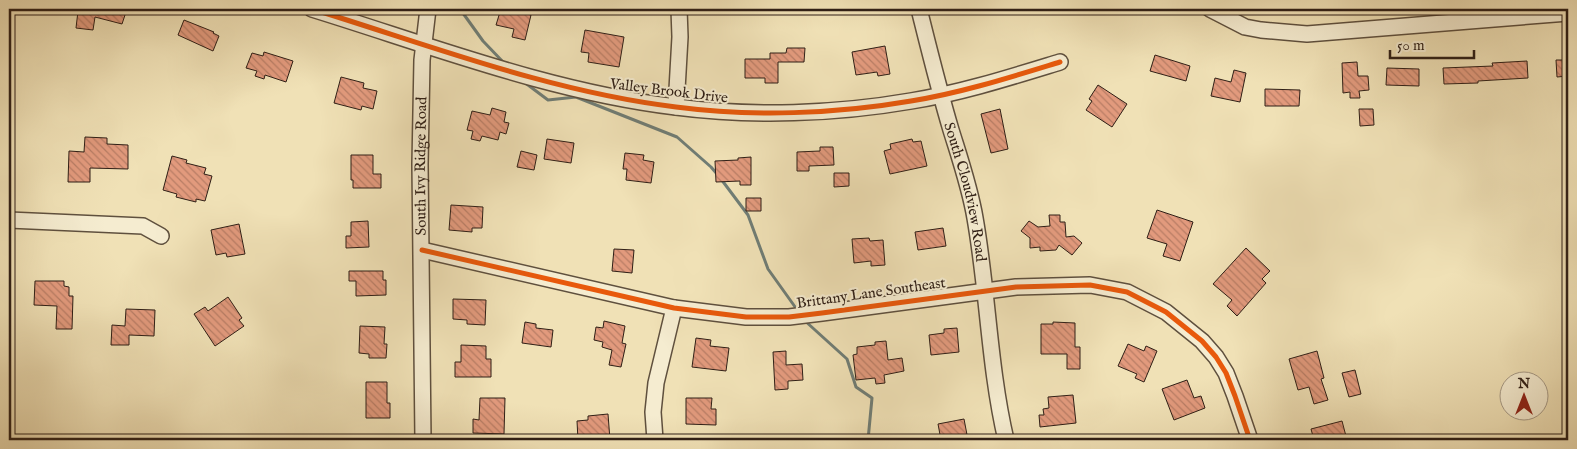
<svg xmlns="http://www.w3.org/2000/svg" width="1577" height="449" viewBox="0 0 1577 449" font-family="'IM FELL English',serif">
<style>
.lines{fill:none;stroke-linecap:round;stroke-linejoin:round}
.stream{stroke:#707d75;stroke-width:3}
.building{fill:url(#building-back-hatch);stroke:#2f1f16}
.minor-casing{stroke:#5f503e;stroke-width:18}
.minor{stroke:#f5ecd0;stroke-width:15}
.cycleway-casing{stroke:#f5ecd0;stroke-width:8}
.cycleway{stroke:#e8590c;stroke-width:5}
.labels{text-anchor:middle;dominant-baseline:central;stroke-width:4;stroke-linejoin:round;paint-order:stroke}
.street-label{font-size:15px;fill:#2f1f16;stroke:#f5ecd0}
</style>
<defs>
<pattern id="building-back-hatch" width="6" height="6" patternUnits="userSpaceOnUse" patternTransform="scale(1.25)"><rect width="6" height="6" fill="#e29a7d"/><path d="M-1 5l2 2M0 0l6 6M5-1l2 2" fill="none" stroke="#b87d65"/></pattern>
</defs>
<rect width="100%" height="100%" fill="#f0e1b6"/>
<filter id="stains"><feTurbulence type="fractalNoise" baseFrequency=".004" numOctaves="4"/><feColorMatrix values="0 0 0 0 .2 0 0 0 0 .09 0 0 0 0 .02 0 0 0 .5 -.17"/></filter>
<radialGradient id="worn" r=".72"><stop offset=".6" stop-color="#630" stop-opacity="0"/><stop offset="1" stop-color="#630" stop-opacity=".3"/></radialGradient>
<g class="lines">
<path class="stream" d="M460,9L483,41L505,64
M524,82L548,100L576,97L677,137L711,167L717,174
M721,179L748,215L768,269L798,311
M804,320L847,359L856,387L872,398L868,440"/>
</g>
<path class="building" d="M95,9H127L122,24L95,17L93,30L76,28L78,11L94,14Z
M509,10L531,15L525,40L512,37L514,29L496,25L500,12L508,13Z
M184,20L214,32L213,33L219,36L213,51L178,35Z
M585,30L624,37L619,67L588,62L589,53L581,52Z
M885,46L890,74L878,76L877,72L856,75L852,52Z
M787,48H805L804,62H778V83H765V78H745V59H770V53H786Z
M264,52L293,61L286,82L265,75L264,79L255,76L257,71L246,68L252,53L263,56Z
M1155,55L1190,66L1186,81L1150,71Z
M1556,60H1568V76L1557,77Z
M1527,61L1528,78L1478,81V83L1444,84L1443,68L1493,66L1492,63Z
M1357,62L1358,76H1368L1369,90L1359,91L1360,98H1350V92L1343,93L1342,63Z
M1387,68L1419,69V86L1386,85Z
M1234,70L1246,73L1240,102L1211,96L1215,78L1231,82Z
M341,77L364,83L363,88L377,91L373,109L362,106L361,110L334,103Z
M1098,85L1127,104L1112,127L1086,110L1092,101L1089,99Z
M1265,89L1300,90L1299,106H1265Z
M492,108L506,112L504,122L509,123L506,134L500,132L498,140L482,136L480,141L471,139L473,131L467,130L472,111L490,115Z
M1000,109L1008,149L991,153L981,114Z
M1359,109H1373L1374,125L1360,126Z
M85,137L107,138V144L128,145V169L90,168V182H68L69,151L84,152Z
M547,139L574,143L571,163L544,159Z
M912,139L913,142L921,141L927,166L890,174L884,151L891,149L890,144Z
M820,147H833L834,165L809,166V171H797V152L820,151Z
M521,151L537,155L534,170L517,167Z
M625,153L644,155L643,160L654,162L651,183L626,180L627,169H623Z
M351,155H373V174H381V188H353V180H351Z
M172,156L187,160L186,163L206,168L204,174L212,176L205,201L196,199V202L176,197L177,194L163,190Z
M751,157V185H740V181L716,182L715,161L738,160V158Z
M834,173H849V186L834,187Z
M746,198H761V211H746Z
M451,205L483,207L482,228H472V232L449,230Z
M1157,210L1193,222L1180,261L1163,256L1167,244L1147,238Z
M1049,215H1060V222H1065L1066,237L1074,236L1082,243L1072,255L1059,245L1056,250L1040,251V247L1030,248V238L1021,231L1029,221L1038,227L1050,226Z
M368,221L369,247L346,248V236H351V222Z
M239,224L245,254L227,257L226,253L216,255L211,230Z
M943,228L946,246L918,250L915,232Z
M869,238L870,241L883,240L885,265L871,266V261L854,263L852,239Z
M1246,248L1270,271L1262,279L1266,283L1237,316L1227,306L1232,300L1213,284Z
M614,249L634,250L632,273L612,271Z
M349,271H383V280H386V295L356,296V281H349Z
M35,281H64V286L69,287V296H73L72,329H56L57,306L34,305Z
M228,297L242,318L239,320L244,326L215,346L194,314L205,307L208,311Z
M453,299L486,300L485,325L467,324V320L453,319Z
M126,309L155,310L154,336L129,335V345H111L112,325L125,326Z
M604,321L625,326L622,343L626,344L621,367L609,365L612,350L602,347L603,342L594,340L596,327L603,328Z
M525,322L536,324V328L553,330L551,347L522,343Z
M1053,322L1075,323V347H1080V369H1067V354H1041V324H1053Z
M360,326L385,327L384,344H387L386,358H369V354L359,353Z
M957,328L959,352L931,355L929,335L944,333V329Z
M696,338L711,340L710,346L729,348L726,371L692,367Z
M886,341L888,360L902,358L904,371L884,375L885,383L876,384L875,378L856,380L853,355L857,354V347L875,345V342Z
M1128,344L1144,351L1146,346L1157,351L1144,382L1135,378L1137,374L1118,366Z
M461,345L486,346V359H491V377H455V362H461Z
M786,351V365L802,364L803,380L788,381V389L775,390L773,352Z
M1317,351L1324,378L1321,379L1328,400L1314,404L1309,387L1298,390L1289,359Z
M1355,370L1361,394L1349,397L1342,373Z
M1187,380L1194,398L1201,396L1205,408L1174,420L1162,389Z
M366,382H387V403H390V418H366Z
M1073,395L1076,423L1040,427L1039,415H1044L1043,409L1049,408L1048,397Z
M480,398H505L504,434L473,433V419L479,420Z
M686,398H712L711,409H716V425L686,424Z
M608,414L610,440H578L577,421L588,420V416Z
M964,419L968,440H941L938,424Z
M1342,421L1347,440H1314L1311,429Z"/>
<g class="lines">
<defs>
<g id="minor">
<path d="M312,9C432,46 551,92 676,107C752,117 836,114 911,101C961,93 1011,77 1060,62"/>
<path id="s1" d="M919,9C929,49 939,90 951,130C960,159 970,188 975,218C988,292 989,367 1006,440"/>
<path d="M1210,9L1245,27L1261,30L1307,34L1568,13"/>
<path d="M676,107L680,37L679,9"/>
<path d="M9,220L143,226L161,236"/>
<path d="M422,250L674,308L746,317H789L822,313L1016,287L1090,285L1127,292L1166,312L1202,341L1216,357L1226,373L1235,396L1250,440"/>
<path id="s2" d="M423,440L420,164L422,60L428,9"/>
<path d="M655,440L653,412L656,383L674,308"/>
</g>
</defs>
<use href="#minor" class="minor-casing"/>
<use href="#minor" class="minor"/>
<defs>
<path id="cycleway" d="M312,9C432,46 551,92 676,107C752,117 836,114 911,101C961,93 1011,77 1060,62
M422,250L674,308L746,317H789L822,313L1016,287L1090,285L1127,292L1166,312L1202,341L1216,357L1226,373L1235,396L1250,440"/>
</defs>
<use href="#cycleway" class="cycleway-casing"/>
<use href="#cycleway" class="cycleway"/>
</g>
<g class="labels">
<g class="street-label">
<text transform="translate(669 91) rotate(7)">Valley Brook Drive</text>
<text stroke="none"><textPath href="#s2" startOffset="274">South Ivy Ridge Road</textPath></text>
<text stroke="none"><textPath href="#s1" startOffset="189">South Cloudview Road</textPath></text>
<text transform="translate(871 293) rotate(-8)">Brittany Lane Southeast</text>
</g>
</g>
<rect width="1577" height="449" fill="none" stroke="#f0e1b6" stroke-width="30"/>
<rect x="10" y="10" width="1557" height="429" fill="none" stroke="#2f1f16" stroke-width="2.5"/>
<rect x="15" y="15" width="1547" height="419" fill="none" stroke="#2f1f16"/>
<g transform="translate(1524 396)"><circle r="24" fill="#f5ecd0" stroke="#a69a86"/>
<path d="M0-4L9 19L0 12L-9 19Z" fill="#8f2418"/>
<text y="-8" font-size="14" font-weight="bold" text-anchor="middle" fill="#2f1f16">N</text>
</g>
<path d="M1390 50v8h84v-8" fill="none" stroke="#2f1f16" stroke-width="2.5"/>
<text x="1397" y="50" font-size="15" fill="#2f1f16" stroke="#f5ecd0" stroke-width="4" paint-order="stroke">50 m</text>
<rect width="100%" height="100%" filter="url(#stains)"/>
<rect width="100%" height="100%" fill="url(#worn)"/>
</svg>
